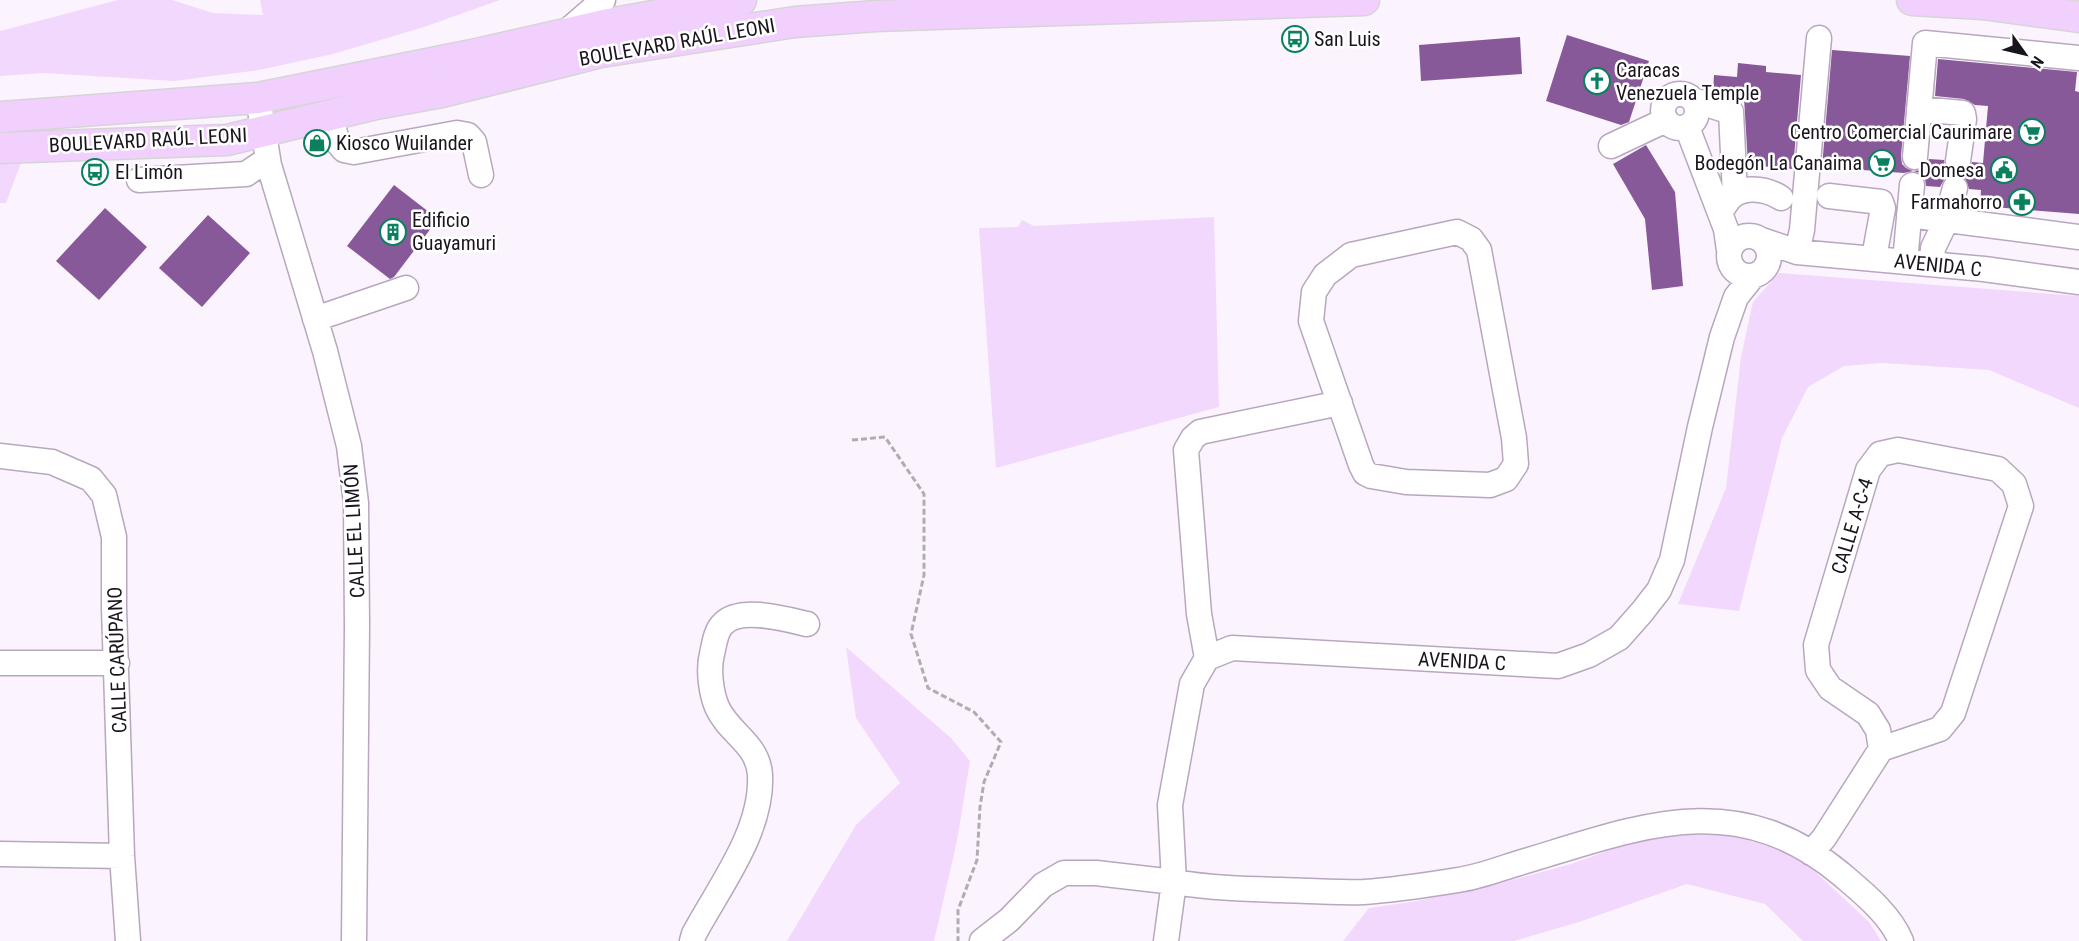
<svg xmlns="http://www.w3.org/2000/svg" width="2079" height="941" viewBox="0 0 2079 941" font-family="'Roboto Condensed',sans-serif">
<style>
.green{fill:#f2d8fd}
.building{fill:#885999}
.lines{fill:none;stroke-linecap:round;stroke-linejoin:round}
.minor-casing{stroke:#b8a7be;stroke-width:27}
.major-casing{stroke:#d6d5d6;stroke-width:33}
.path{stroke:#b1abb4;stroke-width:3;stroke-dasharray:6 3;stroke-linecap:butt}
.minor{stroke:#fff;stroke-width:24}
.major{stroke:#f1d0fe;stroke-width:30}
.labels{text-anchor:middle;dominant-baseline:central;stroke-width:5;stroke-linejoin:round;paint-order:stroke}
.poi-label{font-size:20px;fill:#1a141d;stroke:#fff;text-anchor:start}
.street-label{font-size:20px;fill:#1a141d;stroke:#fff}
</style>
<rect width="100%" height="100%" fill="#fbf4fe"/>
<path class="green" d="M118,0H172L213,13L263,15L260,0H500L421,28L333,54L259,70L174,81L43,73L0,76V31Z
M25,152L6,203H0V154Z
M1214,217L1219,407L996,468L979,228L1018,227L1022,220L1034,226Z
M1779,273L2079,296V408L1989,370L1883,363L1844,366L1808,387L1782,438L1739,611L1678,604L1726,488L1741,357L1753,302Z
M846,647L951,738L970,761L957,841L934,941H787L856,825L900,783L856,718Z
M1724,834L1794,852L1869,922L1881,941H1803L1765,904L1687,884L1579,922L1514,941H1343L1369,908L1417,901L1501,883L1571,864L1649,836Z"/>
<path class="building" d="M1567,35L1649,61L1629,122L1621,125L1546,101Z
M1520,37L1522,74L1421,81L1419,45Z
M1832,50L1910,56L1901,156L1902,164L1906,168L1913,171L1904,173L1822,167Z
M1938,59L2077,72L2075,91L2079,92V214L1980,206L1981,190L1969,189L1965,178L1960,175L1969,170L1972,162L1983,163L1988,106L1975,105L1964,99L1935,96Z
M1738,63L1766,66V72L1801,75L1793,169L1748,165L1744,98L1730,97L1713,91L1714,75L1737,77Z
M1646,145L1675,192L1683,286L1652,290L1645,219L1613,164Z
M1929,159L1944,160L1945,167L1954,174L1945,178L1940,187L1926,186L1925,179L1921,174L1914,171L1920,170L1926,166Z
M394,185L438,219L394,277L390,279L347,246Z
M105,208L147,247L99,300L56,261Z
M208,215L250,253L202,307L159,268Z"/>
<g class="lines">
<defs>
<path id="minor" d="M564,34L603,0
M1663 111a17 17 0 1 1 34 0a17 17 0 1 1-34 0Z
M258,98L269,165L325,351L349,446L356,503L357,626L354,941
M1693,100L1731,112L1735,194
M1919,109L1963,113L1964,119L1958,161
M330,116L338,143L344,150L354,152L457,133L468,135L474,142L481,175
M1687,127L1726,229L1729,250
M1611,146L1666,120
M1915,157L1925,43L2079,58
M139,180L246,174L268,159
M1829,196L1881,202L1883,208L1874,258
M1725,205C1736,184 1764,187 1781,198
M1909,215L2079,237
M1457,232L1471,239L1479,250L1514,438L1516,464L1506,479L1490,485L1406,482L1371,476L1365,473L1361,465L1311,321L1314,292L1325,275L1351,255Z
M1729 256a20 20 0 1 1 40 0a20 20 0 1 1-40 0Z
M1762,240L1797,252L1984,269L2079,282
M1797,252L1802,230L1819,38
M1905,262L1912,185
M1932,264L1933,248L1946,221L1955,188
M1752,277L1736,297L1722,337L1700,427L1672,560L1659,590L1642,612L1619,638L1589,655L1558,666L1232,648L1207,658L1192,684L1170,805L1174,882C1210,888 1246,889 1282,890C1309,891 1337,893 1364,892C1395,890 1427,885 1458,880C1479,877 1499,869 1519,863C1637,828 1733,785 1841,874C1862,892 1890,914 1901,941
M315,319L406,288
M0,456L52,462L91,479L104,495L114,537V608L122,856L128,941
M1207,658L1199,614L1186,450L1193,438L1200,432L1340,403
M0,663H117
M1811,853L1824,838L1881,749L1940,729L1953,713L2021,506L2014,484L1998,469L1898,450L1880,454L1868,470L1816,645L1818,670L1830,688L1868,714L1878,730L1881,749
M0,854L122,856
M692,941L694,934C719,887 763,831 760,775C758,743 729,734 717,707C711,693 708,669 712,654C714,645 716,630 723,624C740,606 786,619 807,624
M982,941L1009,920L1043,885L1064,873H1096L1174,882L1166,941"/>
<path id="major" d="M1912,0L1982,4L2079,17
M0,117L258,98L472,55L609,24L741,0
M0,148L227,140L376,104L442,92L601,52L795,22L876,16L1364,0"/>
</defs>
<use href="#minor" class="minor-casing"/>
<use href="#major" class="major-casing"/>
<path class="path" d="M852,440L885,437L924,494V575L911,634L928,688L974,712L1001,742L984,782L980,807L977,860L958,910V941"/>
<use href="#minor" class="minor"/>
<use href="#major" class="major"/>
</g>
<defs>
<symbol id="bus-ring" viewBox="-11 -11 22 22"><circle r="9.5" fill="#fff" stroke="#0a805f" stroke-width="1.5"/><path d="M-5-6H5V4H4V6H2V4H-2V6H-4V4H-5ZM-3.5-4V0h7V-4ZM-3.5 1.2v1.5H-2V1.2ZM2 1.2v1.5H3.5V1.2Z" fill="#0a805f"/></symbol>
<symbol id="church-ring" viewBox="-11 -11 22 22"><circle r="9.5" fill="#fff" stroke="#0a805f" stroke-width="1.5"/><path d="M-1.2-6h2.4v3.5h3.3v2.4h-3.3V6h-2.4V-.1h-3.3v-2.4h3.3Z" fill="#0a805f"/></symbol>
<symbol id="supermarket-ring" viewBox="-11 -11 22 22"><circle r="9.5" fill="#fff" stroke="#0a805f" stroke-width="1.5"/><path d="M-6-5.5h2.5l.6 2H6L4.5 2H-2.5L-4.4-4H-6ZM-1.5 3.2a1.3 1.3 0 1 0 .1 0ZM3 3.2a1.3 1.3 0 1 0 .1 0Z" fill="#0a805f"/></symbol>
<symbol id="shop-ring" viewBox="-11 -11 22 22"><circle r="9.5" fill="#fff" stroke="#0a805f" stroke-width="1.5"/><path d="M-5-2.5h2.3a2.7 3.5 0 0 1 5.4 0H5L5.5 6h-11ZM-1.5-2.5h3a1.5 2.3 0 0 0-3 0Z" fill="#0a805f"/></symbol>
<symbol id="civic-ring" viewBox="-11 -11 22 22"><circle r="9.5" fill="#fff" stroke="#0a805f" stroke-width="1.5"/><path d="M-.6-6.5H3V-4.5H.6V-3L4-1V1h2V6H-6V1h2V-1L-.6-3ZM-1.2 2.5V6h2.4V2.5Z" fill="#0a805f"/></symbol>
<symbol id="pharmacy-ring" viewBox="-11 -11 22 22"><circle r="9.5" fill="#fff" stroke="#0a805f" stroke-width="1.5"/><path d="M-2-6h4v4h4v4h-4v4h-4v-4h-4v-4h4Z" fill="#0a805f"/></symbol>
<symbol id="building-ring" viewBox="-11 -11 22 22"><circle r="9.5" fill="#fff" stroke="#0a805f" stroke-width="1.5"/><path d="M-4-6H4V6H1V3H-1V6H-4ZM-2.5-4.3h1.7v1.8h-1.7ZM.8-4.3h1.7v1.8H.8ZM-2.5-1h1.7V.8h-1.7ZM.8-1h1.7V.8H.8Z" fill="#0a805f"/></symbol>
</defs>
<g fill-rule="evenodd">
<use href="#bus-ring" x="1280" y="24" width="30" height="30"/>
<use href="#church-ring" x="1582" y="66" width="30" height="30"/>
<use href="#supermarket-ring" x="2017" y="117" width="30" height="30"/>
<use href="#shop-ring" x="302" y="128" width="30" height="30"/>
<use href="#supermarket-ring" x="1867" y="148" width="30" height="30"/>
<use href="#civic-ring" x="1989" y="155" width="30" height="30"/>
<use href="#bus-ring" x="80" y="157" width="30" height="30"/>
<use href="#pharmacy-ring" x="2007" y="187" width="30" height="30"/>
<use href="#building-ring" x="378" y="217" width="30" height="30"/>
</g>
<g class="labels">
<g class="poi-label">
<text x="1314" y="39">San Luis</text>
<text x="1616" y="70">Caracas<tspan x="1616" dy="23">Venezuela Temple</tspan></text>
<text x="2012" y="132" text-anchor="end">Centro Comercial Caurimare</text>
<text x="336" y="143">Kiosco Wuilander</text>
<text x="1862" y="163" text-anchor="end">Bodegón La Canaima</text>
<text x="1984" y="170" text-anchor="end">Domesa</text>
<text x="115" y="172">El Limón</text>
<text x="2002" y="202" text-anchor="end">Farmahorro</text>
<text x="412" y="220">Edificio<tspan x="412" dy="23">Guayamuri</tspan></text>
</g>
<g class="street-label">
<text transform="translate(677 42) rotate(-10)">BOULEVARD RAÚL LEONI</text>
<text transform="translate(148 140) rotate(-3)">BOULEVARD RAÚL LEONI</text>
<text transform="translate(1938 265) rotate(6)">AVENIDA C</text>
<text transform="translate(1852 526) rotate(-73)">CALLE A-C-4</text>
<text transform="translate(354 531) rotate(-93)">CALLE EL LIMÓN</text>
<text transform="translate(117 660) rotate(-92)">CALLE CARÚPANO</text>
<text transform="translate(1462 661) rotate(3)">AVENIDA C</text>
</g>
</g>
<g transform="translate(2025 54) rotate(124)" stroke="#ffffff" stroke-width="4.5" paint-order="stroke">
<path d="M0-4.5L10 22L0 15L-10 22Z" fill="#1a141d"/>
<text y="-9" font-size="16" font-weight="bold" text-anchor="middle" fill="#1a141d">N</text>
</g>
</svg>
